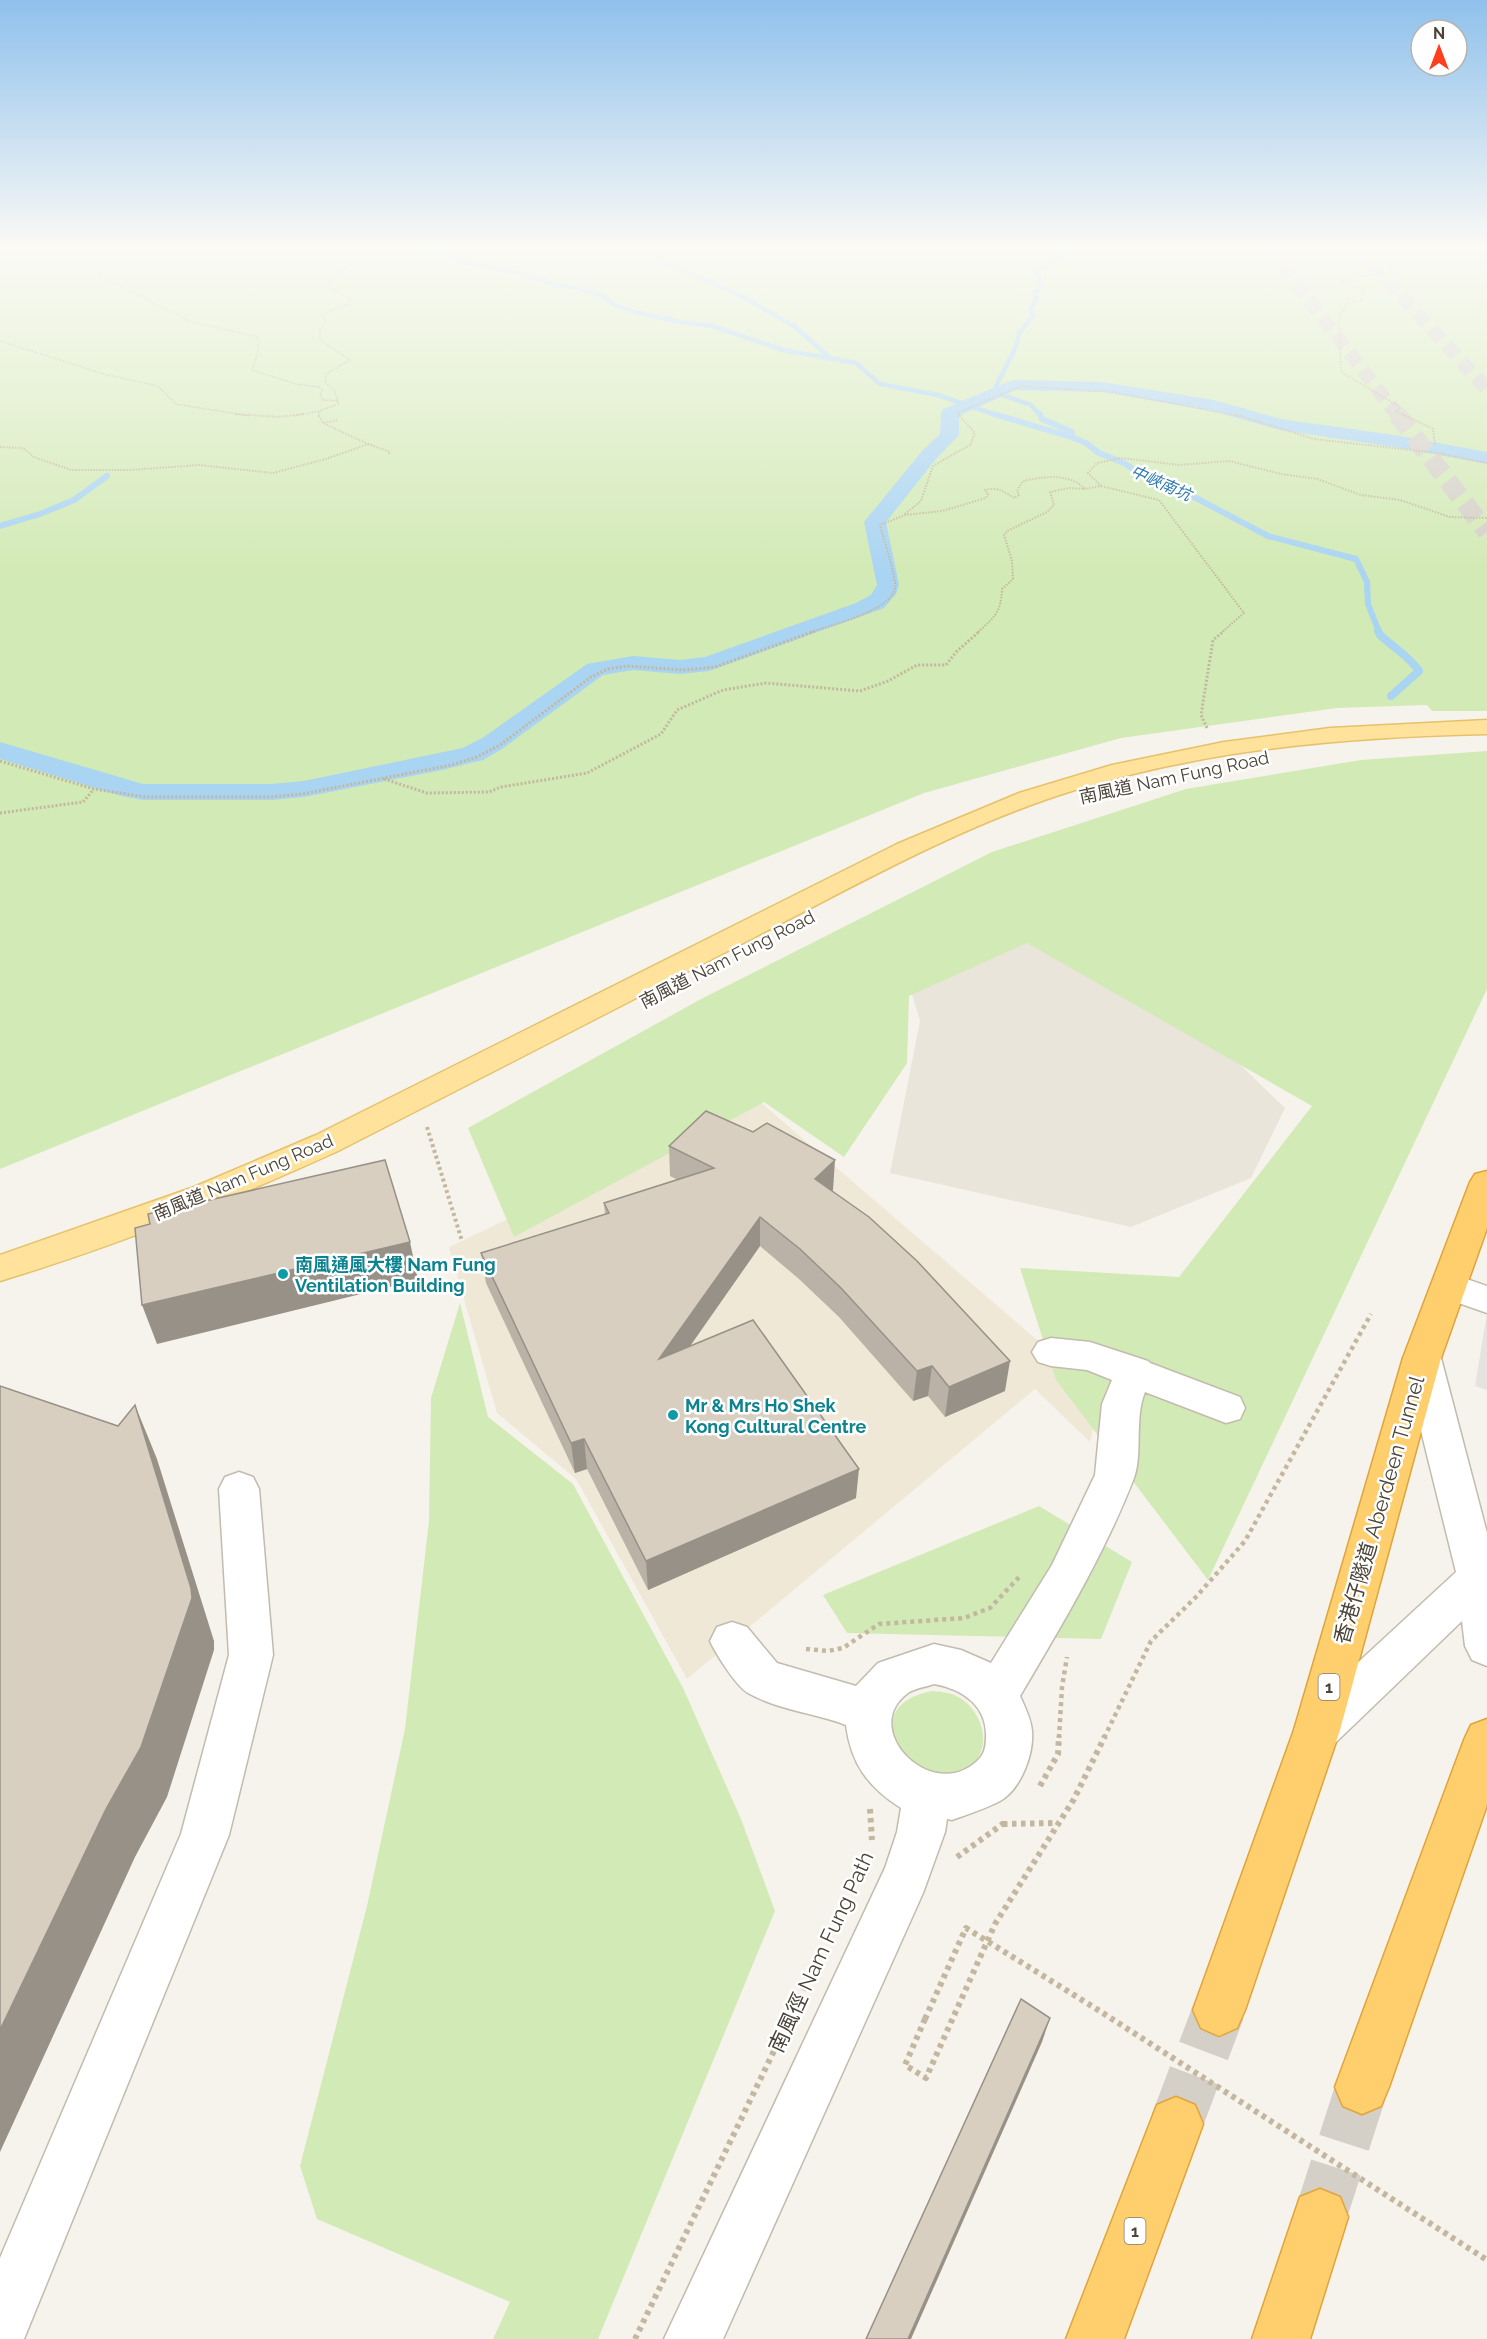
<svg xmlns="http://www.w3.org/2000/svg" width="1487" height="2339" viewBox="0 0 1487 2339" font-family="Raleway,'Noto Sans TC',sans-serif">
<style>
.residential{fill:#eae5da}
.education{fill:#efe8d6}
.green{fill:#d2eab5}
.parking{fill:#e5e3e0}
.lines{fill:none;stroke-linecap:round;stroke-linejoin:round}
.stream-far2{stroke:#a9d4f2;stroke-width:4.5}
.stream-far1{stroke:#a9d4f2;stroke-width:6}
.stream{stroke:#a9d4f2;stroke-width:8}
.canal{fill:#a9d4f2;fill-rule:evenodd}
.highway-tunnel-far2{stroke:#d4d0c8;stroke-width:14;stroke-dasharray:14 8;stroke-linecap:butt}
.highway-tunnel-far1{stroke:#d4d0c8;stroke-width:19;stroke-dasharray:19 9;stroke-linecap:butt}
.highway-tunnel{stroke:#d4d0c8;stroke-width:52;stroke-dasharray:52 26;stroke-linecap:butt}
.minor-casing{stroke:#c2bbae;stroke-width:3}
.major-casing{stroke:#e6c16a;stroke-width:3}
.highway-casing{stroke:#e0a43c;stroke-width:3}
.path-far5{stroke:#c4b79f;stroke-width:1.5;stroke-dasharray:1.5 1.5;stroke-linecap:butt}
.path-far4{stroke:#c4b79f;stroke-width:2;stroke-dasharray:1.5 1.5;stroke-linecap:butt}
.path-far3{stroke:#c4b79f;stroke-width:3;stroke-dasharray:2 2;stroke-linecap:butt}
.path-far2{stroke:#c4b79f;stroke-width:4;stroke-dasharray:3 3;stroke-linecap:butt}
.path-far1{stroke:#c4b79f;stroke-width:4.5;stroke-dasharray:4 4;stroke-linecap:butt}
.path{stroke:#c4b79f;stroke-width:6;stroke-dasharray:4.5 4.5;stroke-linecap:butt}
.minor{fill:#fff;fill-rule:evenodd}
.major{fill:#ffe39c;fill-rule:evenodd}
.highway{fill:#ffcf6e;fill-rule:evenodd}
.path-bridge{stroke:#c4b79f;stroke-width:6;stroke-dasharray:4.5 4.5;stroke-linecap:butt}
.wall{fill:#bab2a6}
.shaded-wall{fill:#979187}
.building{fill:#d8cfc1;stroke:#979187;stroke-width:1.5}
.culture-dot{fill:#0f9aa8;stroke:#fff;stroke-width:2}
.labels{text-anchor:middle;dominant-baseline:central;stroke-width:5;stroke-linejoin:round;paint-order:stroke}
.far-water-label{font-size:16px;font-style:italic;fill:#2e7ab2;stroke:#fff}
.shield{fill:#fff;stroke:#817c74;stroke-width:1.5}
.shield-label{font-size:16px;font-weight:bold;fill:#4b4439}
.street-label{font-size:18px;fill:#4b4439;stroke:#fff}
.culture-label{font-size:18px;font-weight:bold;fill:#0d838f;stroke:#fff;text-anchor:start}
.near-street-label{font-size:21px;fill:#4b4439;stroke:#fff}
</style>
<rect width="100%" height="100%" fill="#f6f3ec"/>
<path class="residential" d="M1014,911L1162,989L1285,1108L1251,1178L1131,1227L890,1173L920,1021L905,971Z"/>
<path class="education" d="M758,1100L1101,1395L1090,1442L1035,1389L687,1679L576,1479L497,1413L449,1247Z"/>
<path class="green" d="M0,248H1487V711H1432L1427,705L1337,708L1121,738L924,793L0,1169Z
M1487,751V989L1208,1580L1056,1380L1020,1268L1179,1277L1312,1106L1027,943L909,996L907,1063L844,1157L764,1102L514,1237L468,1128L703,998L992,852L1186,789L1361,760Z
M460,1303L488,1417L573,1484L683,1688L741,1819L775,1911L598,2339H493L510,2302L317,2219L300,2166L367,1906L405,1729L429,1521L431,1398Z
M1039,1506L1132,1562L1101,1639L847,1633L823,1595Z
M933,1691C943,1692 954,1693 963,1700C984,1715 992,1749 970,1767C952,1781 919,1777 903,1760C901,1757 899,1751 897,1748C882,1716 901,1696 933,1691Z"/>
<path class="parking" d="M1487,1313V1390L1475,1386Z"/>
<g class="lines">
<path class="stream-far2" d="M418,248L447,255L457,261L511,271L558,285L579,288L604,296L611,303L631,311L680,322L712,326L783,350L856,363L880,384L938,395L999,416
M647,248L649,253L669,265L732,291L794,326L827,355
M1041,416L1031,405L1000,394L996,386L1016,347L1019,333L1034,315L1030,310L1037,298L1034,293L1043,286L1038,281L1040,277L1034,272L1060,259L1065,250L1059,248"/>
<path class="stream-far1" d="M994,414L1071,437
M1040,414L1042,419L1072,432L1071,437L1086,443L1099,453L1124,463L1145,477L1177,488L1268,536L1356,559L1367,582L1368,604L1379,632
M0,526L40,514L74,500L107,476"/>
<path class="stream" d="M1378,631L1380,635C1393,647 1410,657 1419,671L1391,696"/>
<path class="canal" d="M1013,380L1102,382L1214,400L1281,419L1401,436L1487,452V464L1401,448L1280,430L1212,411L1102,392L1016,390L959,416V435L936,459L886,522L899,585L896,594L884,608L709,671L680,674L633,670L603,675L502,749L483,760L442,770L304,797L272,800H143L121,796L0,759V742L143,784H272L304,781L463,748L484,737L587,664L633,656L680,660L705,657L856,603L871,595L877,585L864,522L922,451L940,434L941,413L943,409Z"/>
<path class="highway-tunnel-far2" d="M1269,248L1398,416
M1357,248L1487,389"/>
<path class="highway-tunnel-far1" d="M1397,414L1487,532"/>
<path class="highway-tunnel" d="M1176,2124L1219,2010
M1320,2217L1362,2087"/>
<defs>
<path id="minor" d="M1449,1273L1487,1286V1313L1436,1295L1431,1286L1436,1277Z
M1051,1338L1090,1342L1148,1361L1150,1363L1240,1397L1245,1408L1240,1419L1226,1423L1145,1392C1134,1419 1143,1453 1134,1478C1104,1555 1062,1625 1020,1696C1025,1707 1031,1719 1032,1731C1034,1754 1021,1789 1000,1801C985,1809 968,1814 952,1820L947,1819L945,1832L923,1893L723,2339H664L885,1868L897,1832L901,1808C868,1787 851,1764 846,1725C814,1713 778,1710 748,1693C736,1686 716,1654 710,1641L717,1627L732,1622L747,1627L777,1663L856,1686L878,1663L934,1644L961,1650L991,1663L1052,1565L1095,1475L1102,1404L1112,1380L1087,1370L1051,1366L1038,1362L1032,1352L1038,1342ZM934,1684C962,1689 987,1705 986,1737C986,1745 985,1752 980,1758C935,1807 857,1730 908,1693C915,1688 926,1687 934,1684Z
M1422,1344L1435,1348L1441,1358L1487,1533V1666L1472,1660L1465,1646L1462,1621L1333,1745L1317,1751L1301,1745L1294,1730L1301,1715L1456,1572L1403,1358L1409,1348Z
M239,1472L253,1477L259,1489L273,1655L229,1835L24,2339H0V2258L181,1834L229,1655L219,1489L225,1477Z"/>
<path id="major" d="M1487,720V734C1348,737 1208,749 1075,790C962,825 858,884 753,938C615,1009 477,1080 338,1151C229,1201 115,1246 0,1281V1255L194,1187L316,1135L897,844L1019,793L1112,765L1224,742L1330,728Z"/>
<path id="highway" d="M1487,1171V1228L1441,1358L1340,1730L1245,2010L1237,2028L1219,2036L1201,2028L1193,2010L1294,1730L1403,1358L1470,1182L1475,1174Z
M1487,1719V1805L1389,2087L1381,2106L1362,2114L1343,2106L1335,2087L1464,1740L1471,1725Z
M1176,2097L1195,2105L1203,2124L1124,2339H1066L1157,2105Z
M1320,2189L1340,2197L1348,2217L1310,2339H1252L1300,2197Z"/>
</defs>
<use href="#minor" class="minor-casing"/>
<use href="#major" class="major-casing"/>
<use href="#highway" class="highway-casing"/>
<path class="path-far5" d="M146,248L138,252L132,261L108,267L98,275L189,321L258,337V353L252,370L296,384L319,387L323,390L320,394L323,400L338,401
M0,341L107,375L158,386L176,404L250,416
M294,416L319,411L339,404L334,390L325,382L326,374L350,360L320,340V329L326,321L322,314L349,304L351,299L328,286L337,273L353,264L354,260L348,248
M319,416L320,411
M960,416L957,413L1021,386L1112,392L1239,416
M1405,416L1395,411L1402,408L1341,372L1339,319L1346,304L1362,300L1363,290L1343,282L1353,277L1394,272L1387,266L1442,256L1445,252L1444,248"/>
<path class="path-far4" d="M236,414L278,417L304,414
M1234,414L1314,439L1437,453L1487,463
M1402,414L1433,429L1435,446
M324,423L338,420
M368,444L390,452L388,455
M0,447L23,448L34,457L71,470H130L199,465L273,473L326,459L368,444L323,423L318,414
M1101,486L1159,500L1244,613L1222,632
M905,514L921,501L933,466L970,445L975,433L958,414
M811,632C831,625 891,611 895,588C897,579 883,537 880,525L905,515L942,511L986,498L988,494L985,490C996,486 1005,492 1014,498L1019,495L1017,491L1023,481C1044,477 1068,472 1085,489L1101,486L1088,473L1097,463L1121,458L1179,465L1229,461L1281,474L1317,479L1361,495L1400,500L1450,517L1487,518
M978,632C995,617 1001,612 1002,589L1013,579L1012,561L1004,535L1007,531L1047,512L1054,505L1050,492L1069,488L1085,489"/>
<path class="path-far3" d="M1207,728L1201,715L1213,640L1224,631
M0,761L94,789L146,797H270L302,794L451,765L477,757L500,745L591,677L608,669L627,666L684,670L715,667L815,631
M384,779L427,793L489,792L501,787L587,773L661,734L677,710L723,690L766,683L860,691L888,681L917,665H946L957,651L980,631
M0,813L83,802L94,789"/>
<path class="path-far2" d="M427,1127L462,1241"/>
<path class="path-far1" d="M806,1649L828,1651L843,1648L879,1624L964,1618L990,1608L1021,1575
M1059,1738L1062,1687L1067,1657
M1104,1738L1151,1641L1196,1597L1245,1541L1371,1314"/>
<path class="path" d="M1040,1786L1058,1754L1059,1736
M870,1809L872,1840
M1003,1824L1058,1823
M957,1857L1004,1823
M925,2019L905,2065L926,2078L995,1924L1074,1799L1105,1736
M635,2339L812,1972"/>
<use href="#minor" class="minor"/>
<use href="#major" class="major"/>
<use href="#highway" class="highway"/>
<path class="path-bridge" d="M925,2019L966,1928L1095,2008L1487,2260"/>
</g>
<path class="wall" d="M669,1146L833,1190L832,1191L1005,1391L945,1417L928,1396L913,1401L839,1317L799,1279L760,1246L690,1346L856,1498L648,1590L587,1469L575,1473L486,1283L481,1253L605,1214L604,1203L678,1180L670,1176Z"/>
<path class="shaded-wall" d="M835,1160L833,1190L814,1209L815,1179Z
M760,1217V1246L660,1389L659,1359Z
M410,1242L418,1280L157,1344L142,1305Z
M1010,1361L1005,1391L945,1417L949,1387Z
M932,1366L928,1396L913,1401L917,1371Z
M135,1405L157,1459L214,1641V1650L167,1797L135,1857L0,2152V2030Z
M584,1439L587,1469L575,1473L571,1443Z
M859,1469L856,1498L648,1590L646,1561Z
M1050,2018L1042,2042L911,2339H908Z"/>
<path class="building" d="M706,1111L753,1132L767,1123L835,1160L815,1179L869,1217L917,1261L1010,1361L949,1387L932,1366L917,1371L841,1288L800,1249L760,1217L659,1359L753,1320L859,1469L646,1561L584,1439L571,1443L481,1253L609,1213L604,1203L714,1168L669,1146Z
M385,1160L410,1242L142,1305L135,1228L150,1224L148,1214Z
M0,1386L118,1426L135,1405L191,1588L192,1598L141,1747L106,1809L0,2030Z
M1021,1999L1050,2018L908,2339H866Z"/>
<linearGradient id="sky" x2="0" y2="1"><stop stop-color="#8fc1ec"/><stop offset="0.43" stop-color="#fbfaf6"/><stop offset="1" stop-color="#fbfaf6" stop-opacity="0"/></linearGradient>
<rect width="1487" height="575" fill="url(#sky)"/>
<g class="culture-dot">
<circle cx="283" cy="1274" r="6"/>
<circle cx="673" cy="1415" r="6"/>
</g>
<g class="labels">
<g class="far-water-label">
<text transform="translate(1161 483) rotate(24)">中峽南坑</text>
</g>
<g class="shield">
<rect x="1318.5" y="1674" width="21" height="26" rx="4.5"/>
<rect x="1124.5" y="2218" width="21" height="26" rx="4.5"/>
</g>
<g class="shield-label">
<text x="1329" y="1687">1</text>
<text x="1135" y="2231">1</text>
</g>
<g class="street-label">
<text transform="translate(1174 777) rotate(-12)">南風道 Nam Fung Road</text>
<text transform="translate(727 959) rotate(-27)">南風道 Nam Fung Road</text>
<text transform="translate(243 1177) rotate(-23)">南風道 Nam Fung Road</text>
</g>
<g class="culture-label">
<text x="295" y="1264">南風通風大樓 Nam Fung<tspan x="295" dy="21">Ventilation Building</tspan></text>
<text x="685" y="1405">Mr &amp; Mrs Ho Shek<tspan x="685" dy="21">Kong Cultural Centre</tspan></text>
</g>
<g class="near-street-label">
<text transform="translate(1379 1510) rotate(-74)">香港仔隧道 Aberdeen Tunnel</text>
<text transform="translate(821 1952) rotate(-65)">南風徑 Nam Fung Path</text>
</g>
</g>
<g transform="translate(1439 48)"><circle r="28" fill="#ffffff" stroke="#b7b4b0" stroke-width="1.5"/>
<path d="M0-4.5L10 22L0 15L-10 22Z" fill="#fc3f1d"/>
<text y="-9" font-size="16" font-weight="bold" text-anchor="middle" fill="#4b4439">N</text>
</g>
</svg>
